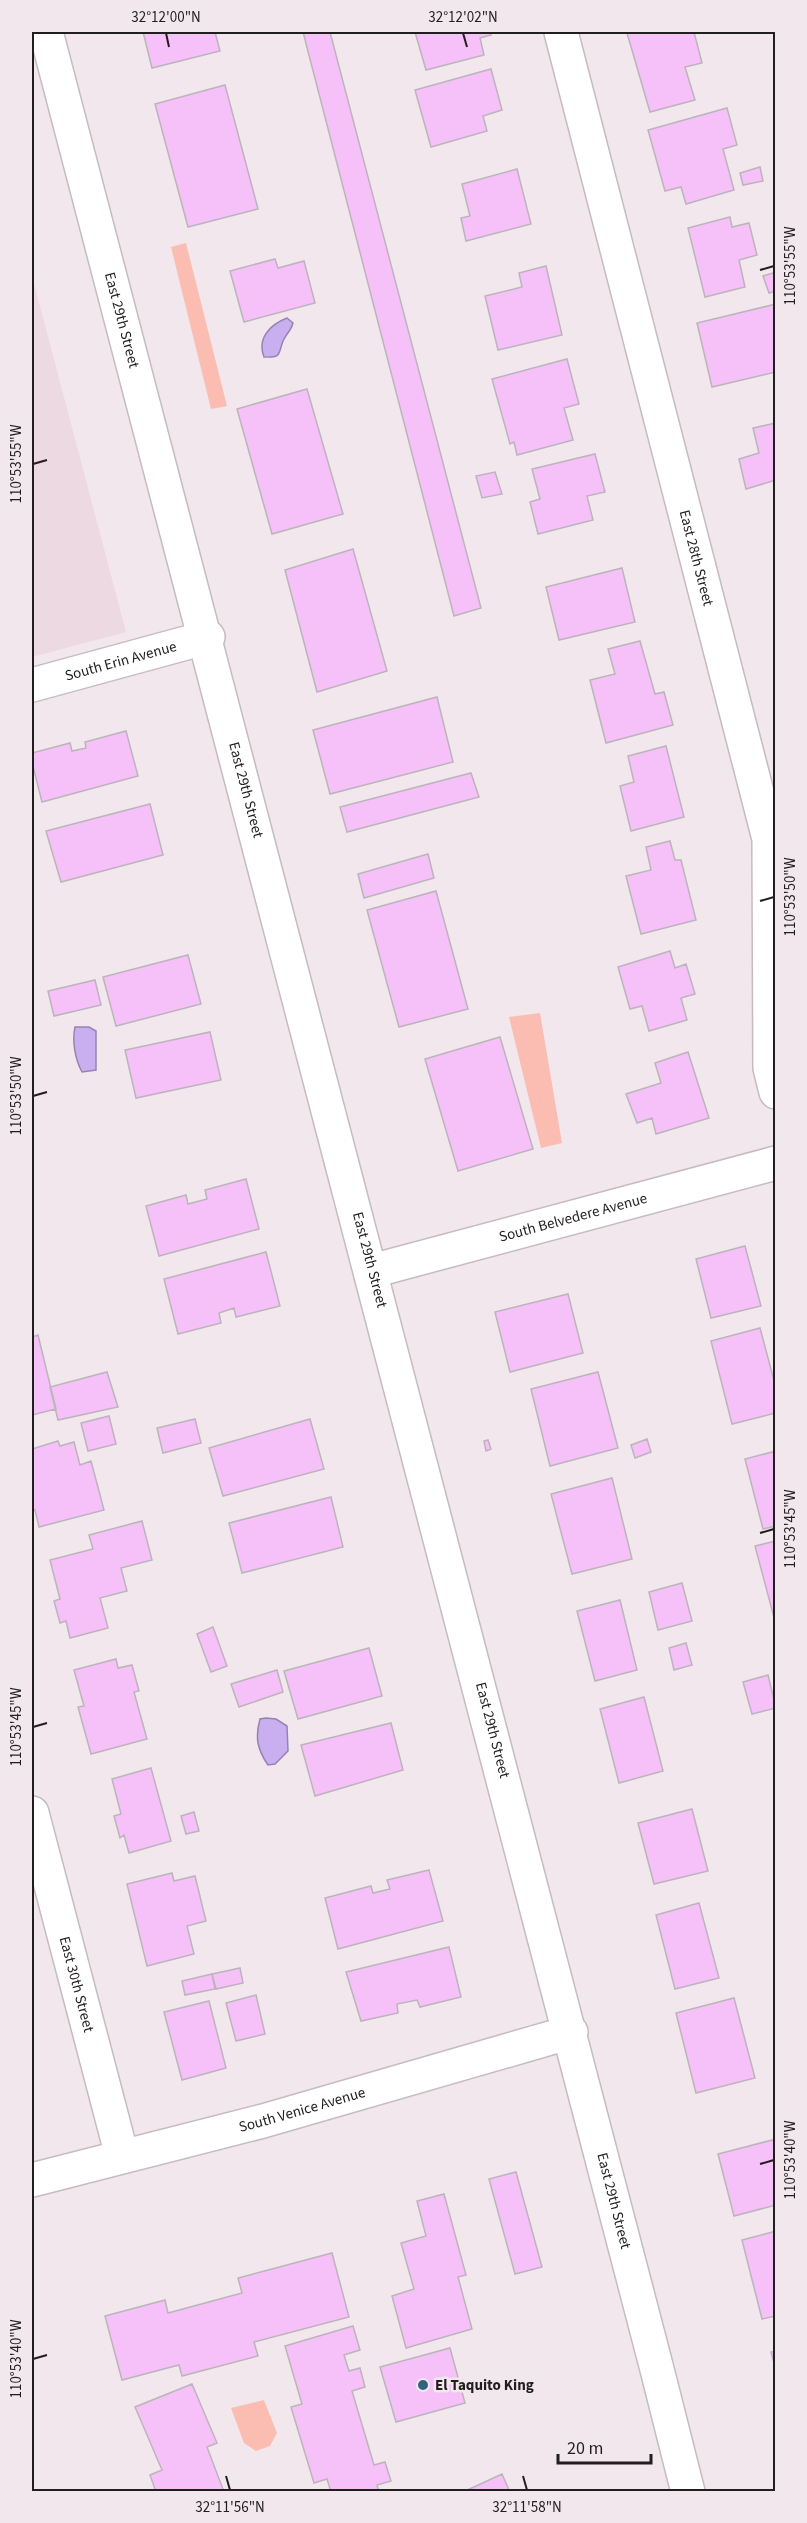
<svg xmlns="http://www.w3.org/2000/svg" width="807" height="2523" viewBox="0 0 807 2523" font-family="'Source Sans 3',sans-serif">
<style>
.built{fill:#edd9e2}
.green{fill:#fbbdb1}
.water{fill:#c9afef;stroke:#9783b1;stroke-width:1.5}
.building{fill:#f6c0f8;stroke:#bcb4bc;stroke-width:1.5}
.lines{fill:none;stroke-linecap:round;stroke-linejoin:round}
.minor-casing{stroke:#c6bbc0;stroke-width:36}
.minor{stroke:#fff;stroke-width:33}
.ticks{fill:none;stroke:#221d1f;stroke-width:2}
.poi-dot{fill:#316280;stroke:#f2e7ec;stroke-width:2}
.labels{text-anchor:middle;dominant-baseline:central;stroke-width:5;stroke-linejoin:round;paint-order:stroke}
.street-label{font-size:15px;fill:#221d1f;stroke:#f2e7ec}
.poi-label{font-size:15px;font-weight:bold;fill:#221d1f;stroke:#f2e7ec;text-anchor:start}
.neatline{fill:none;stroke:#221d1f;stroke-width:2}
.ticks-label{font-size:15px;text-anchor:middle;fill:#221d1f}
</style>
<rect width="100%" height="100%" fill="#f2e7ec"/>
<path class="built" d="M32,276L126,632L32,657Z"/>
<path class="green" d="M186,243L227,406L211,409L171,247Z
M540,1013L562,1143L541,1148L509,1017Z
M264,2400L277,2433L270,2446L256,2451L244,2443L231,2408Z"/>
<path class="water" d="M287,318L293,323C291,331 286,334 283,341C278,354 282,358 264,357C257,339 269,325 287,318Z
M75,1027H89L96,1031V1070L82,1072C75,1059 72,1041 75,1027Z
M266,1718L276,1719L287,1726L288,1751L275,1764L268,1765C257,1749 255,1737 260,1719Z"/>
<path class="building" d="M143,32H215L220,51L152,68Z
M303,32H330L481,608L454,616Z
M415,32H490L491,35L480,38L484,55L426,70Z
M632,32H694L702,63L685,67L695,100L650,112L627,33Z
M491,69L502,110L483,116L487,131L431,147L415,90Z
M225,85L258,209L188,227L155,104Z
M727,108L737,145L723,149L734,190L686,204L681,187L665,191L648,130Z
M760,167L763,181L743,185L740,173Z
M517,169L531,224L466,241L461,218L470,216L462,184Z
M730,217L732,227L749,223L757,255L739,260L745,287L705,297L688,228Z
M275,259L278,268L304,261L315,303L244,322L230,271Z
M546,266L562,335L498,350L485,296L522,287L519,273Z
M776,272V291L769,293L763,276Z
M776,304V372L712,387L697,323Z
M567,359L579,404L564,408L573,440L517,455L514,442L510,444L492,379Z
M307,389L343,514L272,534L237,409Z
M776,423V480L746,489L739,459L759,453L753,428Z
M595,454L605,492L587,496L593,520L538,534L530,502L540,499L532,469Z
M495,472L502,494L482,498L476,476Z
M353,549L387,671L317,692L285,570Z
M622,568L635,622L559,640L546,587Z
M640,641L655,694L664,692L673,725L606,743L590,680L615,674L608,649Z
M437,697L453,762L330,794L313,730Z
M126,731L138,776L42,802L32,762V753L70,743L72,751L86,748L85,742Z
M666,746L684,817L631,831L620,786L634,782L628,756Z
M471,773L479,797L347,832L340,807Z
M150,804L163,855L61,882L46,831Z
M670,841L675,860H681L696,920L641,934L626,876L651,870L646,847Z
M428,854L434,878L364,898L358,874Z
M436,891L468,1009L399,1027L367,910Z
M670,951L675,968L686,964L695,994L681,998L687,1020L649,1031L642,1006L630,1009L618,967Z
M188,955L201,1004L116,1026L103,977Z
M95,980L101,1005L54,1016L48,991Z
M210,1032L221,1080L136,1098L125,1050Z
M500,1037L533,1149L458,1171L425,1059Z
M688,1052L709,1118L656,1134L652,1118L637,1123L626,1094L661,1083L655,1063Z
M246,1179L259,1229L159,1256L146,1206L186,1195L188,1204L207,1199L205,1190Z
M745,1246L761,1306L711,1318L696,1259Z
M266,1252L280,1306L236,1317L234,1308L219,1313L221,1323L178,1334L164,1279Z
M568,1294L583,1353L510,1372L495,1312Z
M760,1328L776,1388V1413L732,1424L711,1341Z
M38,1335L56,1409L32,1415V1337Z
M107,1372L118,1407L58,1420L50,1387Z
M598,1372L618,1448L550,1466L531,1389Z
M109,1416L116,1444L88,1451L81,1423Z
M195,1419L201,1443L163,1453L157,1428Z
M310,1419L324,1469L223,1496L209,1448Z
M647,1439L651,1452L635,1458L631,1445Z
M488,1440L491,1449L486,1451L484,1441Z
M58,1441L60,1446L74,1442L80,1465L91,1461L104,1510L39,1527L35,1510H32V1449Z
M776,1451V1526L763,1529L745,1459Z
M612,1478L632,1559L572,1574L551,1494Z
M331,1497L343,1547L242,1573L229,1523Z
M142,1521L152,1560L121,1568L127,1591L100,1598L108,1628L70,1638L66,1621L60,1623L54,1601L60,1599L50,1560L93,1549L89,1535Z
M776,1541V1625L755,1546Z
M682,1583L692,1621L658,1630L649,1592Z
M620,1600L637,1670L595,1681L577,1611Z
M213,1627L227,1666L211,1672L197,1634Z
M686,1643L692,1665L674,1670L669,1648Z
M369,1648L382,1696L298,1719L284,1671Z
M116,1659L118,1668L132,1665L139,1691L134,1692L147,1739L91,1754L78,1707L84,1706L74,1670Z
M277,1670L283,1692L239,1707L231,1684Z
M768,1675L776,1708L752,1714L743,1682Z
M644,1697L663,1771L619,1783L600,1709Z
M391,1723L403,1770L315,1796L301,1745Z
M151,1768L171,1841L129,1853L124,1835L120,1838L114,1816L121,1814L112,1779Z
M692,1809L708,1871L654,1884L638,1823Z
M194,1812L199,1831L186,1834L181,1816Z
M429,1870L443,1921L338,1949L325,1898L371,1886L373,1893L390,1889L387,1880Z
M172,1873L174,1881L195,1876L206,1921L187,1926L194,1954L147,1966L127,1884Z
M699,1903L719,1978L675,1989L656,1915Z
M449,1947L461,1997L420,2007L417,2000L397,2004L398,2013L361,2021L346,1972Z
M240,1968L243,1983L216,1989L212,1974Z
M212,1974L215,1989L185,1995L182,1981Z
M256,1995L265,2034L236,2041L226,2003Z
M734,1998L755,2078L696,2093L676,2013Z
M209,2001L226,2068L182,2080L164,2012Z
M776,2139V2205L734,2216L718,2154Z
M516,2172L542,2267L515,2274L489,2179Z
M444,2194L466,2275L458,2277L472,2329L406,2348L392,2296L414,2289L401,2243L426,2236L417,2201Z
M776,2231V2316L762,2319L742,2240Z
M332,2253L349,2317L254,2342L258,2356L182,2376L179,2365L122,2380L105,2316L165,2300L168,2313L242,2293L238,2278Z
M353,2326L360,2350L344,2355L349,2371L360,2368L365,2387L352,2391L374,2465L385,2462L391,2481L377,2485L379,2492H331L327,2479L314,2483L291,2407L302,2404L285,2346Z
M450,2348L465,2403L396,2422L380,2367Z
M776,2351V2370L771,2352Z
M192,2384L217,2443L207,2447L224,2492H156L150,2475L162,2470L135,2407Z
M502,2474L510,2492H463Z"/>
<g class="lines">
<defs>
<g id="minor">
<path id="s1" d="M46,32C262,851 481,1670 688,2492"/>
<path id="s2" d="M561,32L769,839L770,1068L776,1092"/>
<path id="s3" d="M32,685L208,637"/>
<path id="s4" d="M372,1271L776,1163"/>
<path id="s5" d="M32,1813L122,2156"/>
<path id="s6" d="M32,2180L263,2121L571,2032"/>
</g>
</defs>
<use href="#minor" class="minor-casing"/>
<use href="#minor" class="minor"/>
</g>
<path class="ticks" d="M166,33L169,47M463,33L467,47M760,270L774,266M33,464L47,460M760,901L774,897M33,1096L47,1092M760,1533L774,1529M33,1727L47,1723M760,2164L774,2160M33,2359L47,2355M226,2476L230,2490M523,2476L527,2490"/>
<circle class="poi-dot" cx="423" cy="2385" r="6"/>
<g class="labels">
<g class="street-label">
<text stroke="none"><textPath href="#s1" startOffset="298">East 29th Street</textPath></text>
<text stroke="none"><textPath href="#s2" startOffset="543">East 28th Street</textPath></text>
<text stroke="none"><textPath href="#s3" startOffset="92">South Erin Avenue</textPath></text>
<text stroke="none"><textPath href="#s1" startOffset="784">East 29th Street</textPath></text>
<text stroke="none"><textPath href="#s4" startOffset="208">South Belvedere Avenue</textPath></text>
<text stroke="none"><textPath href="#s1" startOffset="1270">East 29th Street</textPath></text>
<text stroke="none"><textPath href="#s1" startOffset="1756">East 29th Street</textPath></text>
<text stroke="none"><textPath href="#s5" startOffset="177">East 30th Street</textPath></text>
<text stroke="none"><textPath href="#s6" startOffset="279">South Venice Avenue</textPath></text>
<text stroke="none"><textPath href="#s1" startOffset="2242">East 29th Street</textPath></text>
</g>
<g class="poi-label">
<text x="435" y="2385">El Taquito King</text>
</g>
</g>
<rect width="807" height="2523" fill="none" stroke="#f2e7ec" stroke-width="66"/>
<path d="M558 2454v9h93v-9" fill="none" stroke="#221d1f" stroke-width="3"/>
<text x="567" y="2454" font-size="18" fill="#221d1f" stroke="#f2e7ec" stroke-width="4.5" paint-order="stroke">20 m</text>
<rect x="33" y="33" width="741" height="2457" class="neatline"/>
<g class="ticks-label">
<text x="166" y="22">32°12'00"N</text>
<text x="463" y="22">32°12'02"N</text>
<text transform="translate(790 266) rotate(-90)" y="5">110°53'55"W</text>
<text transform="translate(16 464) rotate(-90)" y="5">110°53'55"W</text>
<text transform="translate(790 897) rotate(-90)" y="5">110°53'50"W</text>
<text transform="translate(16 1096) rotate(-90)" y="5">110°53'50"W</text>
<text transform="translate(790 1529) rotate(-90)" y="5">110°53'45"W</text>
<text transform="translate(16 1727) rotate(-90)" y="5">110°53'45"W</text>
<text transform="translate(790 2160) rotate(-90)" y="5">110°53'40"W</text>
<text transform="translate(16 2359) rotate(-90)" y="5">110°53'40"W</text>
<text x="230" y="2512">32°11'56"N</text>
<text x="527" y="2512">32°11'58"N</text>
</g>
</svg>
